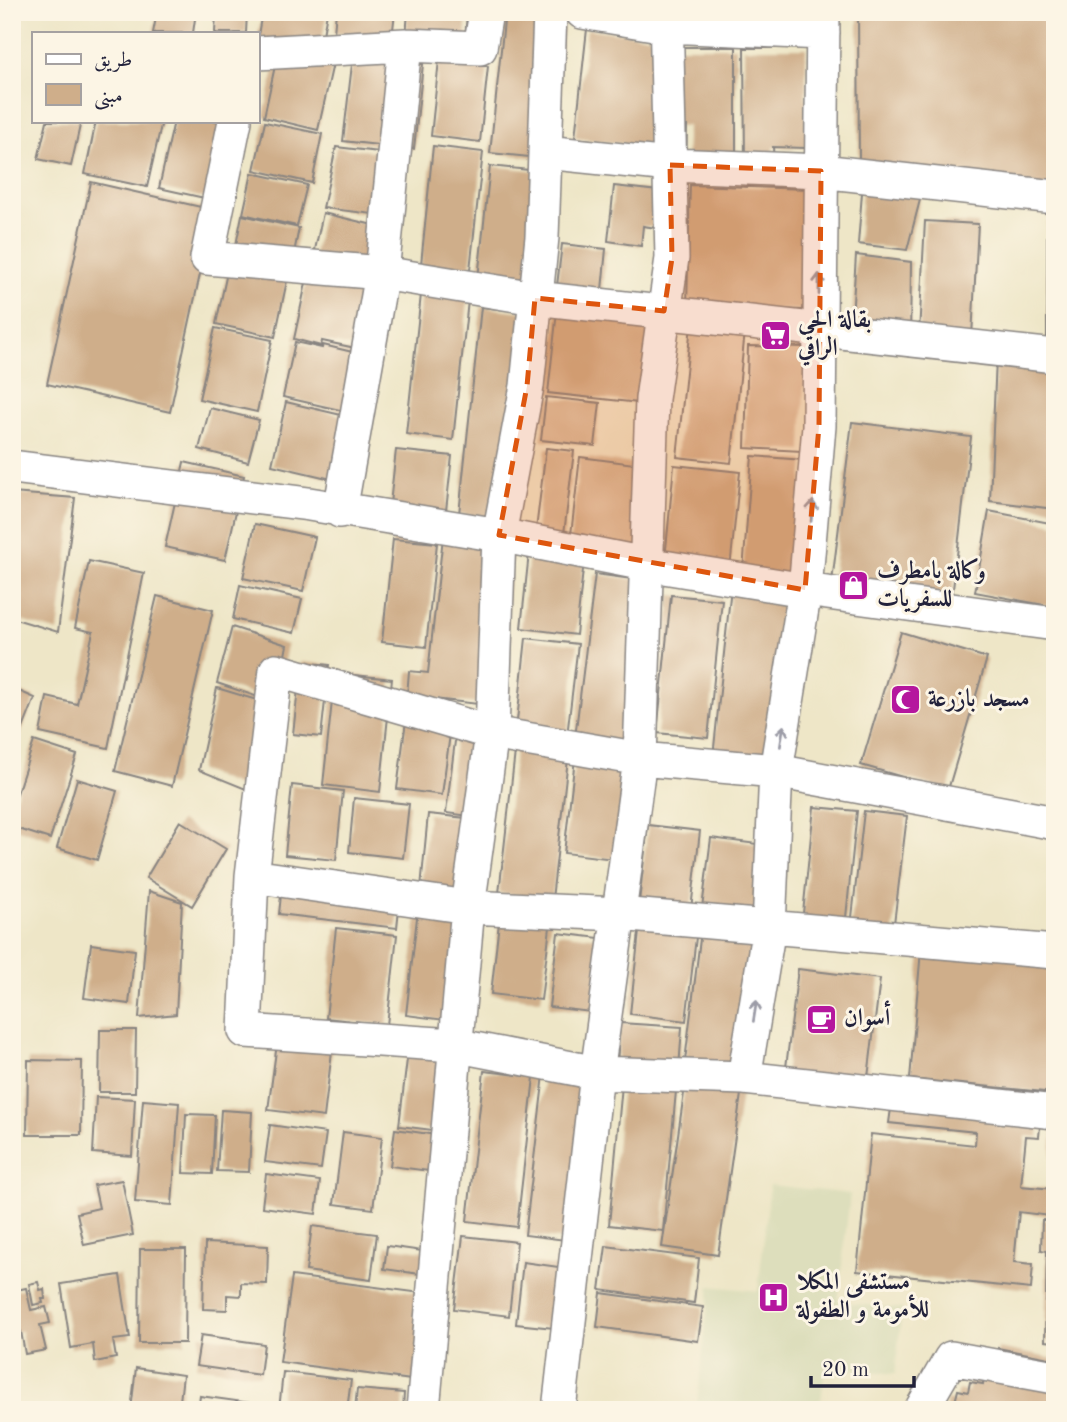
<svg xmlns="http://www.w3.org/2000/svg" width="1067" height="1422" viewBox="0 0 1067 1422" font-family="'Old Standard TT',Amiri,serif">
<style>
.built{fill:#dddebc}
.building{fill:#cfae8a}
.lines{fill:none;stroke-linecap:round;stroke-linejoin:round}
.minor-casing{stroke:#888481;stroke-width:36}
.minor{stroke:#fff;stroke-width:33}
.oneway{stroke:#9c9ca7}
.marked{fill:#de560e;fill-opacity:0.2;stroke:#de560e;stroke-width:5;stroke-dasharray:14 9;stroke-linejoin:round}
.labels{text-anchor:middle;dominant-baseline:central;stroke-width:6;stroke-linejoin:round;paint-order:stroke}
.poi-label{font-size:24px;font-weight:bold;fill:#22223b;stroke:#fcf5e5;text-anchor:start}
</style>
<rect width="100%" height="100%" fill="#fcf5e5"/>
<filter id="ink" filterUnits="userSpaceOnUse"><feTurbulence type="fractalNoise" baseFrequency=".0143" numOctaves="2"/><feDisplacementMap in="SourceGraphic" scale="14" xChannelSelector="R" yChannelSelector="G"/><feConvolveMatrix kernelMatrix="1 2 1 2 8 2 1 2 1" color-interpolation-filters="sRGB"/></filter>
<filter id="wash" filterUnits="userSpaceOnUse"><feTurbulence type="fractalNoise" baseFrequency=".00686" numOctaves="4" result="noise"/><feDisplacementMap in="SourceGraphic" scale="28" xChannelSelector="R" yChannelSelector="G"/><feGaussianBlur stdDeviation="1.57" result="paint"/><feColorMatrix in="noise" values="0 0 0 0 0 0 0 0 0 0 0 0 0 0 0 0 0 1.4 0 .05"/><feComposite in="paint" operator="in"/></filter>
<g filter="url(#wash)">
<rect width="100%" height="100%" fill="#eee6c7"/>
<path class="built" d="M770,1185L850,1194L838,1302L902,1309L895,1374L825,1366L820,1410H720V1407L697,1405L710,1286L758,1291Z"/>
<g id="blocks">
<path class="building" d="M157,12H196L193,33H153Z
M216,12H247L246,33H215Z
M262,12H327L320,52L257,41Z
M336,12H395L392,38L334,33Z
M408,12H467L465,40L406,36Z
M505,12L564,18L549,159L490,153Z
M858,12H1055V191L859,166Z
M587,29L670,39L657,148L575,138Z
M279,47L334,59L318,130L264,117Z
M673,47H736V180L686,179L687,126H673Z
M744,48H806V148L773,147L774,163H745Z
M353,56L423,64L414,149L343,141Z
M439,60L488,66L480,142L431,136Z
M47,121H81L71,166L38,159Z
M96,121H162L147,187L85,174Z
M174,121H235L218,201L159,188Z
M265,122L322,134L312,183L254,170Z
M433,146L483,152L469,279L420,274Z
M336,147L405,155L398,217L323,208Z
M490,166L548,172L535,295L477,288Z
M252,173L307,185L297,226L243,214Z
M863,180L921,196L907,250L858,244Z
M91,182L214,210L170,412L47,384Z
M690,185L810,189L807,310L687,307Z
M614,186L667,192L663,229L643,226L641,246L608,241Z
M323,213L390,229L380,274L313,259Z
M242,215L299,228L293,258L236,245Z
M925,221L978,224L971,356L918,353Z
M1047,222H1055V353L1047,351Z
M562,244L606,249L601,300L556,294Z
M232,249L291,262L275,337L216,324Z
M856,255L911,262L910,346L851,335Z
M310,264L381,281L365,350L322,341L321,346L294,339Z
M422,285L469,291L453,440L406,434Z
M558,302L667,315L657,405L548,393Z
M481,307L534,313L512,520L459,514Z
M692,316L746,322L731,463L677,457Z
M215,328L272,340L257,412L199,399Z
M295,342L322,348L323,345L365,355L353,413L283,397Z
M748,346L805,347L802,451L745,448Z
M996,358L1055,365V509L990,501Z
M546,397L600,403L595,446L541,440Z
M286,402L354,418L340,481L272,465Z
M210,408L259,420L248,462L199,449Z
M852,422L971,437L951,606L831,590Z
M546,448L574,451L563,542L535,538Z
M396,450L452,456L443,538L387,531Z
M752,456L804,460L794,575L743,571Z
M580,457L658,467L646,574L569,552Z
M184,462L244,476L225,560L165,547Z
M674,465L740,472L728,588L663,581Z
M12,493L75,498L58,632L12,618Z
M989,511L1055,524V607L975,592Z
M255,524L315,537L303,591L243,578Z
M443,537L513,545L496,706L407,696L409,671L428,673Z
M393,539L437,543L426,647L382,642Z
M529,553L584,560L576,635L521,628Z
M89,561L144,573L108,748L40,733L47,697L77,704L93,632L75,628Z
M595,574L647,581L628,744L575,738Z
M240,585L302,599L294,633L233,619Z
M731,587L788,593L770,762L713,757Z
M671,595L722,600L708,738L657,733Z
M157,596L213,610L172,786L115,771Z
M232,627L287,645L276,703L217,683Z
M901,632L987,658L948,790L861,765Z
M526,638L578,644L567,736L516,730Z
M301,662L329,665L321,737L293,734Z
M335,673L392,679L380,792L323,785Z
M12,688L35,698L20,736L12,733Z
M217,688L273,705L253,792L199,770Z
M408,705L453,711L442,795L397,789Z
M458,717L498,722L486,818L446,813Z
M34,741L77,755L50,839L12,827V809Z
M516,743L569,750L552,899L499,893Z
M576,750L642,757L630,861L564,853Z
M77,779L117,791L97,860L57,848Z
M292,785L343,791L336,860L285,855Z
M354,798L409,804L403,858L349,852Z
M814,807L857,811L845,927L802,923Z
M864,811L907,816L892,940L850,935Z
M428,814L485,820L479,894L421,888Z
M180,821L226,849L192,906L146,878Z
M648,825L700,831L690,918L638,911Z
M711,838L765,845L754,923L701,916Z
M282,886L400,899L397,928L279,914Z
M149,891L182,902L176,1014L139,1018Z
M419,900L482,908L468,1023L406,1015Z
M500,913L551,919L541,1000L491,994Z
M640,923L697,929L686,1021L630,1014Z
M336,928L397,935L387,1025L326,1018Z
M701,931L753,938L738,1068L685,1061Z
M558,933L616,940L607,1014L549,1007Z
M922,938L1055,950V1093L910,1079Z
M91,944L135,950L129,1004L84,998Z
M798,969L880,979L866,1094L784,1084Z
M620,1023L682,1027L678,1083L616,1078Z
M100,1030H136L135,1092H99Z
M278,1036L333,1043L324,1117L268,1110Z
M409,1043L467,1051L457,1133L399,1126Z
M28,1060L82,1061L81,1135H27Z
M545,1066L601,1073L581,1242L525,1235Z
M484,1071L534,1077L517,1227L467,1221Z
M686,1079L742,1087L718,1255L662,1247Z
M622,1085L676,1091L663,1231L609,1225Z
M96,1097L135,1099L132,1156L93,1153Z
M143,1100L179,1103L172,1205L135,1202Z
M892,1101L1041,1116L1039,1137L1026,1136L1021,1186L1053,1189L1050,1216L1019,1212L1014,1262L1033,1264L1031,1289L857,1271L871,1134L975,1145L976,1132L889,1123Z
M221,1110L252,1112L249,1172L217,1171Z
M186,1114L215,1115L212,1174L183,1173Z
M1053,1121H1055V1183H1050Z
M270,1125L326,1133L321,1169L265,1162Z
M395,1129L457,1138L452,1174L390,1166Z
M343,1132L382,1137L373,1209L334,1204Z
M266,1174L320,1181L316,1214L262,1207Z
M122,1180L133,1235L84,1245L77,1213L99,1208L94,1185Z
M1042,1220H1055V1342L1045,1341L1047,1251L1041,1250Z
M312,1226L377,1234L371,1280L306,1271Z
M463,1236L517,1242L509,1316L454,1309Z
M205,1243L268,1246L267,1284L241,1283V1296L227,1295V1310L203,1309Z
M387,1246L444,1254L442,1277L384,1269Z
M606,1246L699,1258L694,1303L600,1290Z
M140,1249H186L185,1343H139Z
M523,1262L580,1270L573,1330L516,1324Z
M120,1275L130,1338L113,1340L116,1358L95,1362L93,1344L71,1348L61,1284Z
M292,1276L437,1295L426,1382L280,1362Z
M38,1282L40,1290L44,1289L45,1299H42L43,1303L33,1305L29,1284Z
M26,1288L31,1310L46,1307L50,1323L40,1325L46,1350L25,1354L21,1331L13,1332L12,1330V1291Z
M601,1293L703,1307L698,1341L597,1327Z
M201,1335L264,1344L260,1375L196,1366Z
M998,1348L1055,1359V1410H945L947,1400L955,1402L958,1390L968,1392L970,1382L983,1384L986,1366L995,1368Z
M136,1368L183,1375L179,1410H131Z
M283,1372L351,1380L347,1410H279Z
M357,1389L404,1393L403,1410H355Z
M200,1396L258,1404L257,1410H198Z"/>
</g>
</g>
<g filter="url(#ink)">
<use href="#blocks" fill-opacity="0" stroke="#888481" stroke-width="2"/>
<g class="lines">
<defs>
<path id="minor" d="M582,12L666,26L823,33
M257,53L405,45L480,48L486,12
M235,121L207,258L382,273L535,298L1055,356
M545,152L670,165L821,171L1055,197
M12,467L309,504L499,535L645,564L805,590L1055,624
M340,511L382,273L405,45
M1055,823L776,771L640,759L492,733L276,670L252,876L245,1031L454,1045L597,1073L744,1078L1055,1112
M252,876L468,907L619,914L1055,952
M744,1078L769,927L776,771L805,590L819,426L823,12
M423,1410L468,907L492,733L499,535L527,386L542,237L550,12
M559,1410L597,1073L640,759L652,399L672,258L666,12
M921,1410L951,1358L1055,1377"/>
</defs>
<use href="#minor" class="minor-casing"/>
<use href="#minor" class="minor"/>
</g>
<defs><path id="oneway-shaft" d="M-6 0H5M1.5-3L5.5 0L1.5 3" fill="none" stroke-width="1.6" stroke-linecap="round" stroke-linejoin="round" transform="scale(1.75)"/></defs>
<g class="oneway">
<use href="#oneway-shaft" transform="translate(819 284) rotate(-90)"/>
<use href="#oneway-shaft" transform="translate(812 511) rotate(-85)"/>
<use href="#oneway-shaft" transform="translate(782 736) rotate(-81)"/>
<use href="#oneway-shaft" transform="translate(755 1011) rotate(-81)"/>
</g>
</g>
<path class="marked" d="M670,165L821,171L819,426L805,590L499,535L527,386L535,298L664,311L672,258Z"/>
<defs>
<symbol id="supermarket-square" viewBox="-11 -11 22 22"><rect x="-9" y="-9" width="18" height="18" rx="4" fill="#b5179e" stroke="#fcf5e5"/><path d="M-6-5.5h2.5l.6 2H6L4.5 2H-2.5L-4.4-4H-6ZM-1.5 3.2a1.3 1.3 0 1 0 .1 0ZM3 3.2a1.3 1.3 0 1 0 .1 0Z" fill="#fff"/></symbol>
<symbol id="shop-square" viewBox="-11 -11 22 22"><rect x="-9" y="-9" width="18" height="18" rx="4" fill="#b5179e" stroke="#fcf5e5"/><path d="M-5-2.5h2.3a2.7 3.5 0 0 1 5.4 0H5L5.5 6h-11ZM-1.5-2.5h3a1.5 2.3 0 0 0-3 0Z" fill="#fff"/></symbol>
<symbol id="mosque-square" viewBox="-11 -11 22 22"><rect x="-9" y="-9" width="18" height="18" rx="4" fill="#b5179e" stroke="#fcf5e5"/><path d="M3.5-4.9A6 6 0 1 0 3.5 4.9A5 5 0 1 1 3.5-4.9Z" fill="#fff"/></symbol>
<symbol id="cafe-square" viewBox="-11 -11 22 22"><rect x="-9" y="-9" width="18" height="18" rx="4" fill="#b5179e" stroke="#fcf5e5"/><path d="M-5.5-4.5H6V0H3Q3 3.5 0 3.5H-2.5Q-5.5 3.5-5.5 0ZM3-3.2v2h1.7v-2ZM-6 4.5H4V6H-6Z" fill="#fff"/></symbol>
<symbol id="hospital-square" viewBox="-11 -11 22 22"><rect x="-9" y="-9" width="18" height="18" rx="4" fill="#b5179e" stroke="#fcf5e5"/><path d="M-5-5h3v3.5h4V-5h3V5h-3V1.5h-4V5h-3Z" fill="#fff"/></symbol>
</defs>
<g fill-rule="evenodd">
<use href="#supermarket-square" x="758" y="318" width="35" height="35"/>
<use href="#shop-square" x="836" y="568" width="35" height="35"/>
<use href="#mosque-square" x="888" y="682" width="35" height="35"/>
<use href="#cafe-square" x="804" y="1002" width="35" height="35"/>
<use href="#hospital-square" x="756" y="1280" width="35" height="35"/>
</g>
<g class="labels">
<g class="poi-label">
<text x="798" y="321">بقالة الحي<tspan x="798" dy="28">الراقي</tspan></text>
<text x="877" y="572">وكالة بامطرف<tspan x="877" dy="28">للسفريات</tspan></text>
<text x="928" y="700">مسجد بازرعة</text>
<text x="844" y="1019">أسوان</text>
<text x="797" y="1283">مستشفى المكلا<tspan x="797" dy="28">للأمومة و الطفولة</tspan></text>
</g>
</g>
<rect width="1067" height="1422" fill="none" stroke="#fcf5e5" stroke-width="42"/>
<rect x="32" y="32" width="228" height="91" fill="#fcf5e5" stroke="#a5a1a1" stroke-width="2"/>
<rect x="46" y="54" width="35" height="10" fill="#ffffff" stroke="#a5a1a1" stroke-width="2"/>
<text x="94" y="66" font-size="21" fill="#22223b">طريق</text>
<rect x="46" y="84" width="35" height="21" fill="#cfae8a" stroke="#a5a1a1" stroke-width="2"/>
<text x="94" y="102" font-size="21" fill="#22223b">مبنى</text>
<path d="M811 1376v10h103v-10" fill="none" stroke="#22223b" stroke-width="3.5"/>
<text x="822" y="1376" font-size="21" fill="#22223b" stroke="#fcf5e5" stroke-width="5" paint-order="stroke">20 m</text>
</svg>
